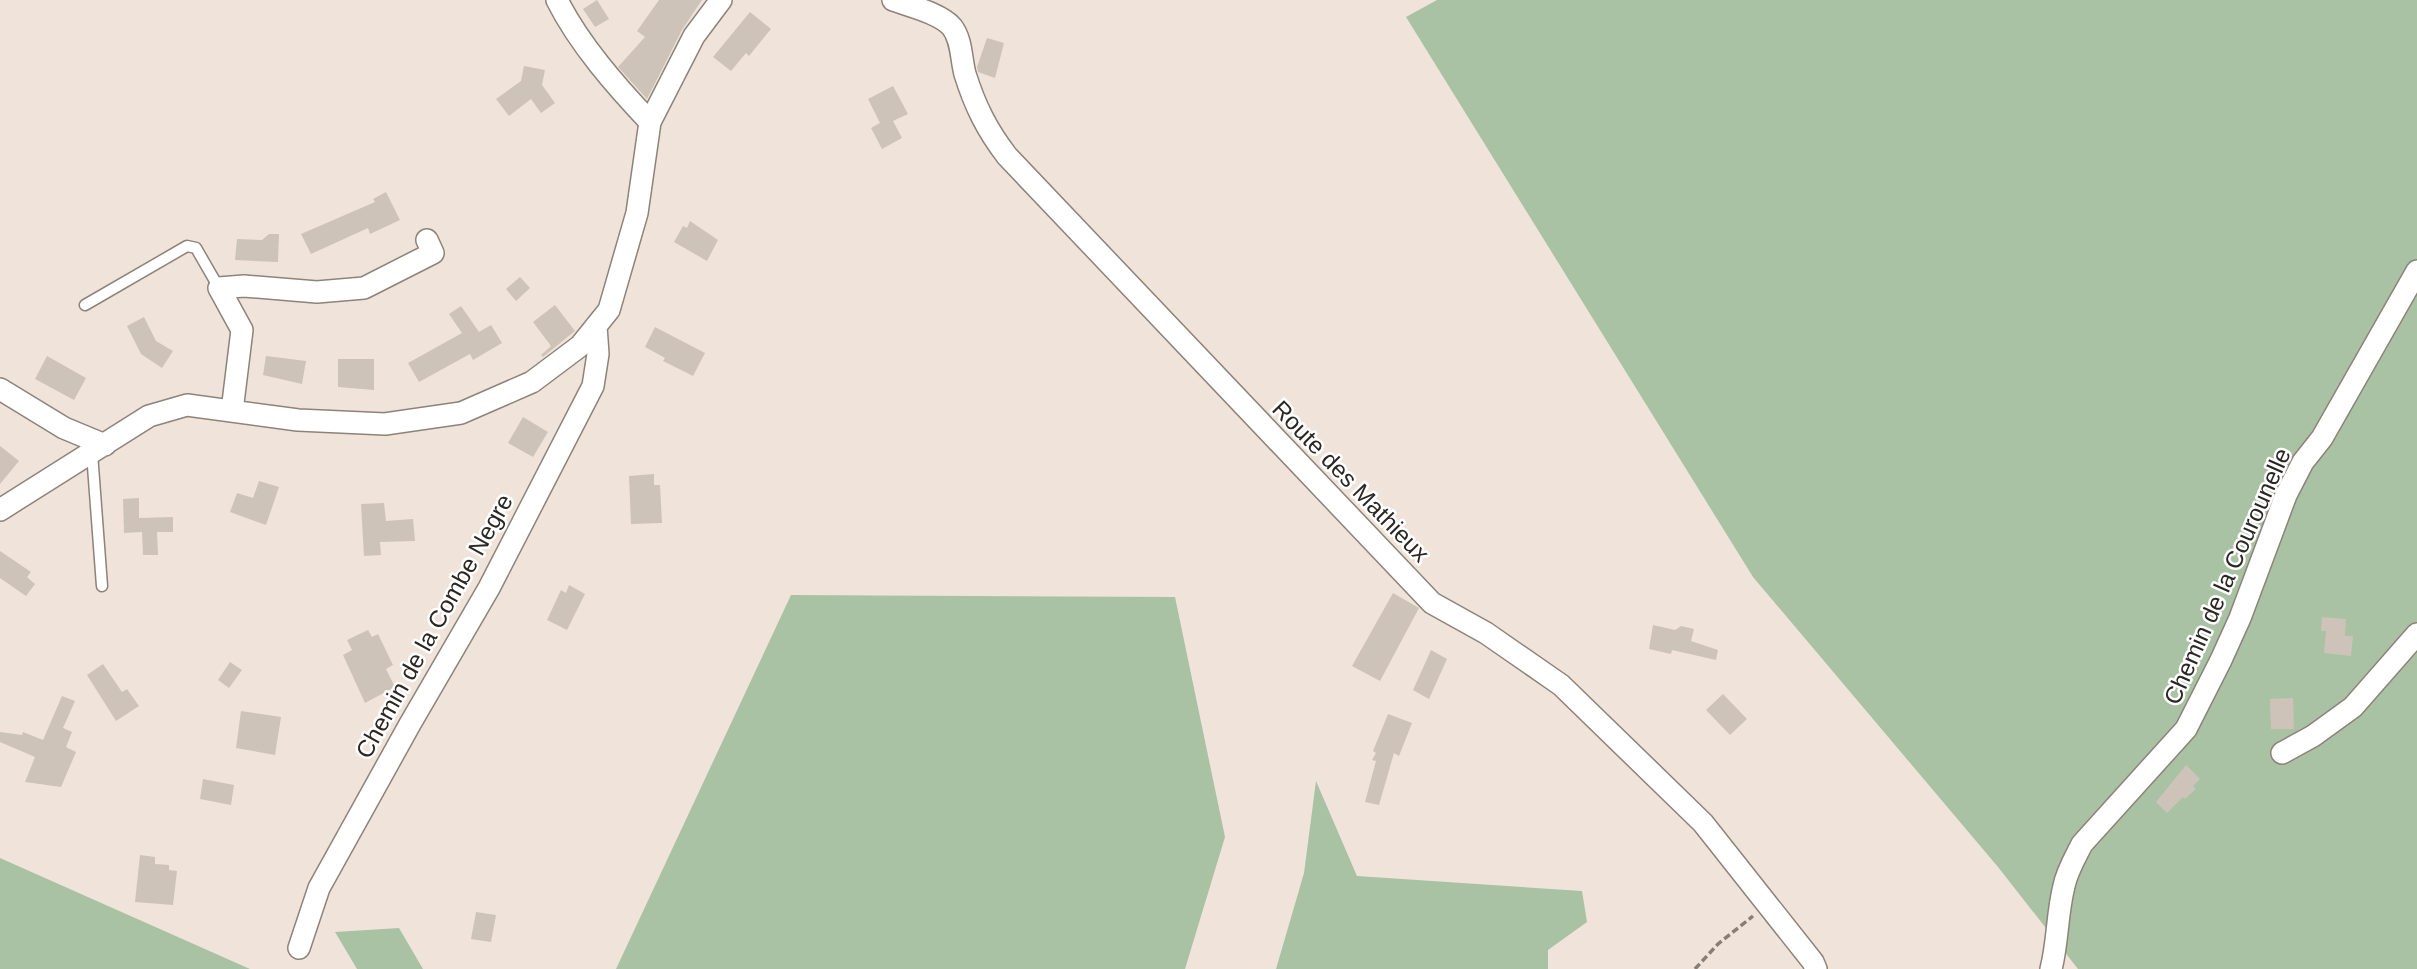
<svg xmlns="http://www.w3.org/2000/svg" width="2417" height="969" viewBox="0 0 2417 969" font-family="Helvetica,sans-serif">
<style>
.green{fill:#a9c2a4}
.building{fill:#cdc3b8}
.lines{fill:none;stroke-linecap:round;stroke-linejoin:round}
.lane-casing{stroke:#8d8379;stroke-width:13}
.street-casing{stroke:#8d8379;stroke-width:24}
.path{stroke:#867e77;stroke-width:3.5;stroke-dasharray:7 3.5;stroke-linecap:butt}
.lane{stroke:#fff;stroke-width:10}
.street{stroke:#fff;stroke-width:21}
.labels{text-anchor:middle;dominant-baseline:central;stroke-width:5;stroke-linejoin:round;paint-order:stroke}
.street-label{font-size:24px;fill:#2a2622;stroke:#fff}
</style>
<rect width="100%" height="100%" fill="#f0e4da"/>
<path class="green" d="M1437,0H2417V969H2078L1998,867L1753,577L1406,17Z
M791,595L1175,597L1225,837L1185,969H616Z
M1316,781L1357,876L1582,891L1587,922L1548,950V969H1276L1304,873Z
M0,858L250,969H0Z
M399,928L423,969H357L335,932Z"/>
<path class="building" d="M597,0L609,19L595,27L583,9Z
M659,0H702L682,30L647,99L618,67L645,37L637,31Z
M750,12L771,29L749,56L746,53L731,71L713,57Z
M987,38L1004,43L995,78L978,72L977,67Z
M524,66L545,70L542,85L555,103L541,113L531,99L509,116L496,99L521,81Z
M893,86L908,114L893,121L902,138L882,149L871,128L880,123L868,99Z
M386,192L400,220L370,234L368,228L311,254L301,234L375,202L373,199Z
M690,221L718,240L707,261L674,242L683,226L687,228Z
M269,234H279L278,262L235,260L237,239L262,240Z
M520,277L530,288L516,301L506,289Z
M555,305L575,331L543,357L541,355L551,346L533,322Z
M461,306L479,332L491,325L502,343L473,360L470,354L419,382L408,363L462,333L449,314Z
M144,317L156,341L173,351L162,368L141,354L127,326Z
M655,327L705,353L693,376L663,361L665,358L645,347Z
M47,356L86,378L74,400L35,379Z
M266,356L306,361L302,384L263,375Z
M338,359H374V390L338,387Z
M523,417L548,432L533,457L508,443Z
M0,446L19,461L0,484Z
M654,474V485H660L662,523L631,524L629,476Z
M259,481L279,487L266,525L230,512L237,493L253,498Z
M139,498V518L173,517V532H157L158,555H143L142,532L124,533L123,499Z
M384,503L386,521L413,519L415,541L380,542L381,555L364,556L361,504Z
M0,551L31,572L27,577L35,584L26,596L0,578Z
M569,585L585,594L567,630L547,620L561,590L566,593Z
M1393,593L1419,608L1380,681L1352,666Z
M2322,617L2346,619L2345,636H2353L2351,656L2324,653L2326,631H2321Z
M1653,625L1675,630L1681,626L1694,629L1691,641L1718,650L1716,660L1672,650L1671,654L1649,649Z
M368,630L372,637L378,634L393,665L386,669L395,687L365,703L343,655L352,650L347,640Z
M1431,650L1447,659L1429,699L1413,690Z
M230,662L242,670L229,688L218,680Z
M103,664L122,692L127,689L139,706L116,721L87,675Z
M1723,694L1747,719L1730,735L1706,710Z
M62,696L75,701L63,728L72,732L66,747L76,752L61,787L25,782L35,757L0,742V732L22,735L23,732L43,740Z
M2293,698L2294,729H2271L2270,699Z
M241,711L281,717L275,755L236,748Z
M1388,714L1412,723L1399,756L1394,753L1379,805L1365,802L1376,761L1372,760L1376,753L1373,751Z
M2186,765L2200,779L2193,786L2196,789L2185,799L2183,797L2167,813L2156,802Z
M203,779L234,785L231,805L200,799Z
M140,855L155,857V864L169,865V870L177,871L173,905L135,902Z
M476,912L496,915L491,942L471,939Z"/>
<g class="lines">
<defs>
<path id="lane" d="M85,305L187,246L196,248L219,288
M92,453L102,586"/>
<path id="street" d="M557,0C579,44 616,86 650,122
M893,0C909,6 940,13 952,27C962,40 961,59 965,74C975,106 987,130 1007,156L1432,603L1486,633L1561,685L1703,823L1813,962L1816,969
M0,389L64,428L105,445
M232,411L242,330L219,288L244,286L317,292L364,288L433,253L427,240
M0,510L149,416L187,405L298,420L385,424L461,413L532,382L580,346L609,310L637,213L650,122L694,36L721,0
M2282,753L2313,736L2353,707L2417,634
M299,948L319,888L410,724L489,588L593,386L598,354L596,326
M2051,969C2058,942 2057,913 2064,886C2067,871 2075,858 2082,844L2186,729L2221,660L2240,618L2286,495L2303,462L2322,438L2417,271"/>
</defs>
<use href="#lane" class="lane-casing"/>
<use href="#street" class="street-casing"/>
<path class="path" d="M1695,969L1718,944L1753,916"/>
<use href="#lane" class="lane"/>
<use href="#street" class="street"/>
</g>
<g class="labels">
<g class="street-label">
<text transform="translate(1351 481) rotate(46)">Route des Mathieux</text>
<text transform="translate(2227 576) rotate(-66)">Chemin de la Courounelle</text>
<text transform="translate(434 626) rotate(-61)">Chemin de la Combe Negre</text>
</g>
</g>
</svg>
